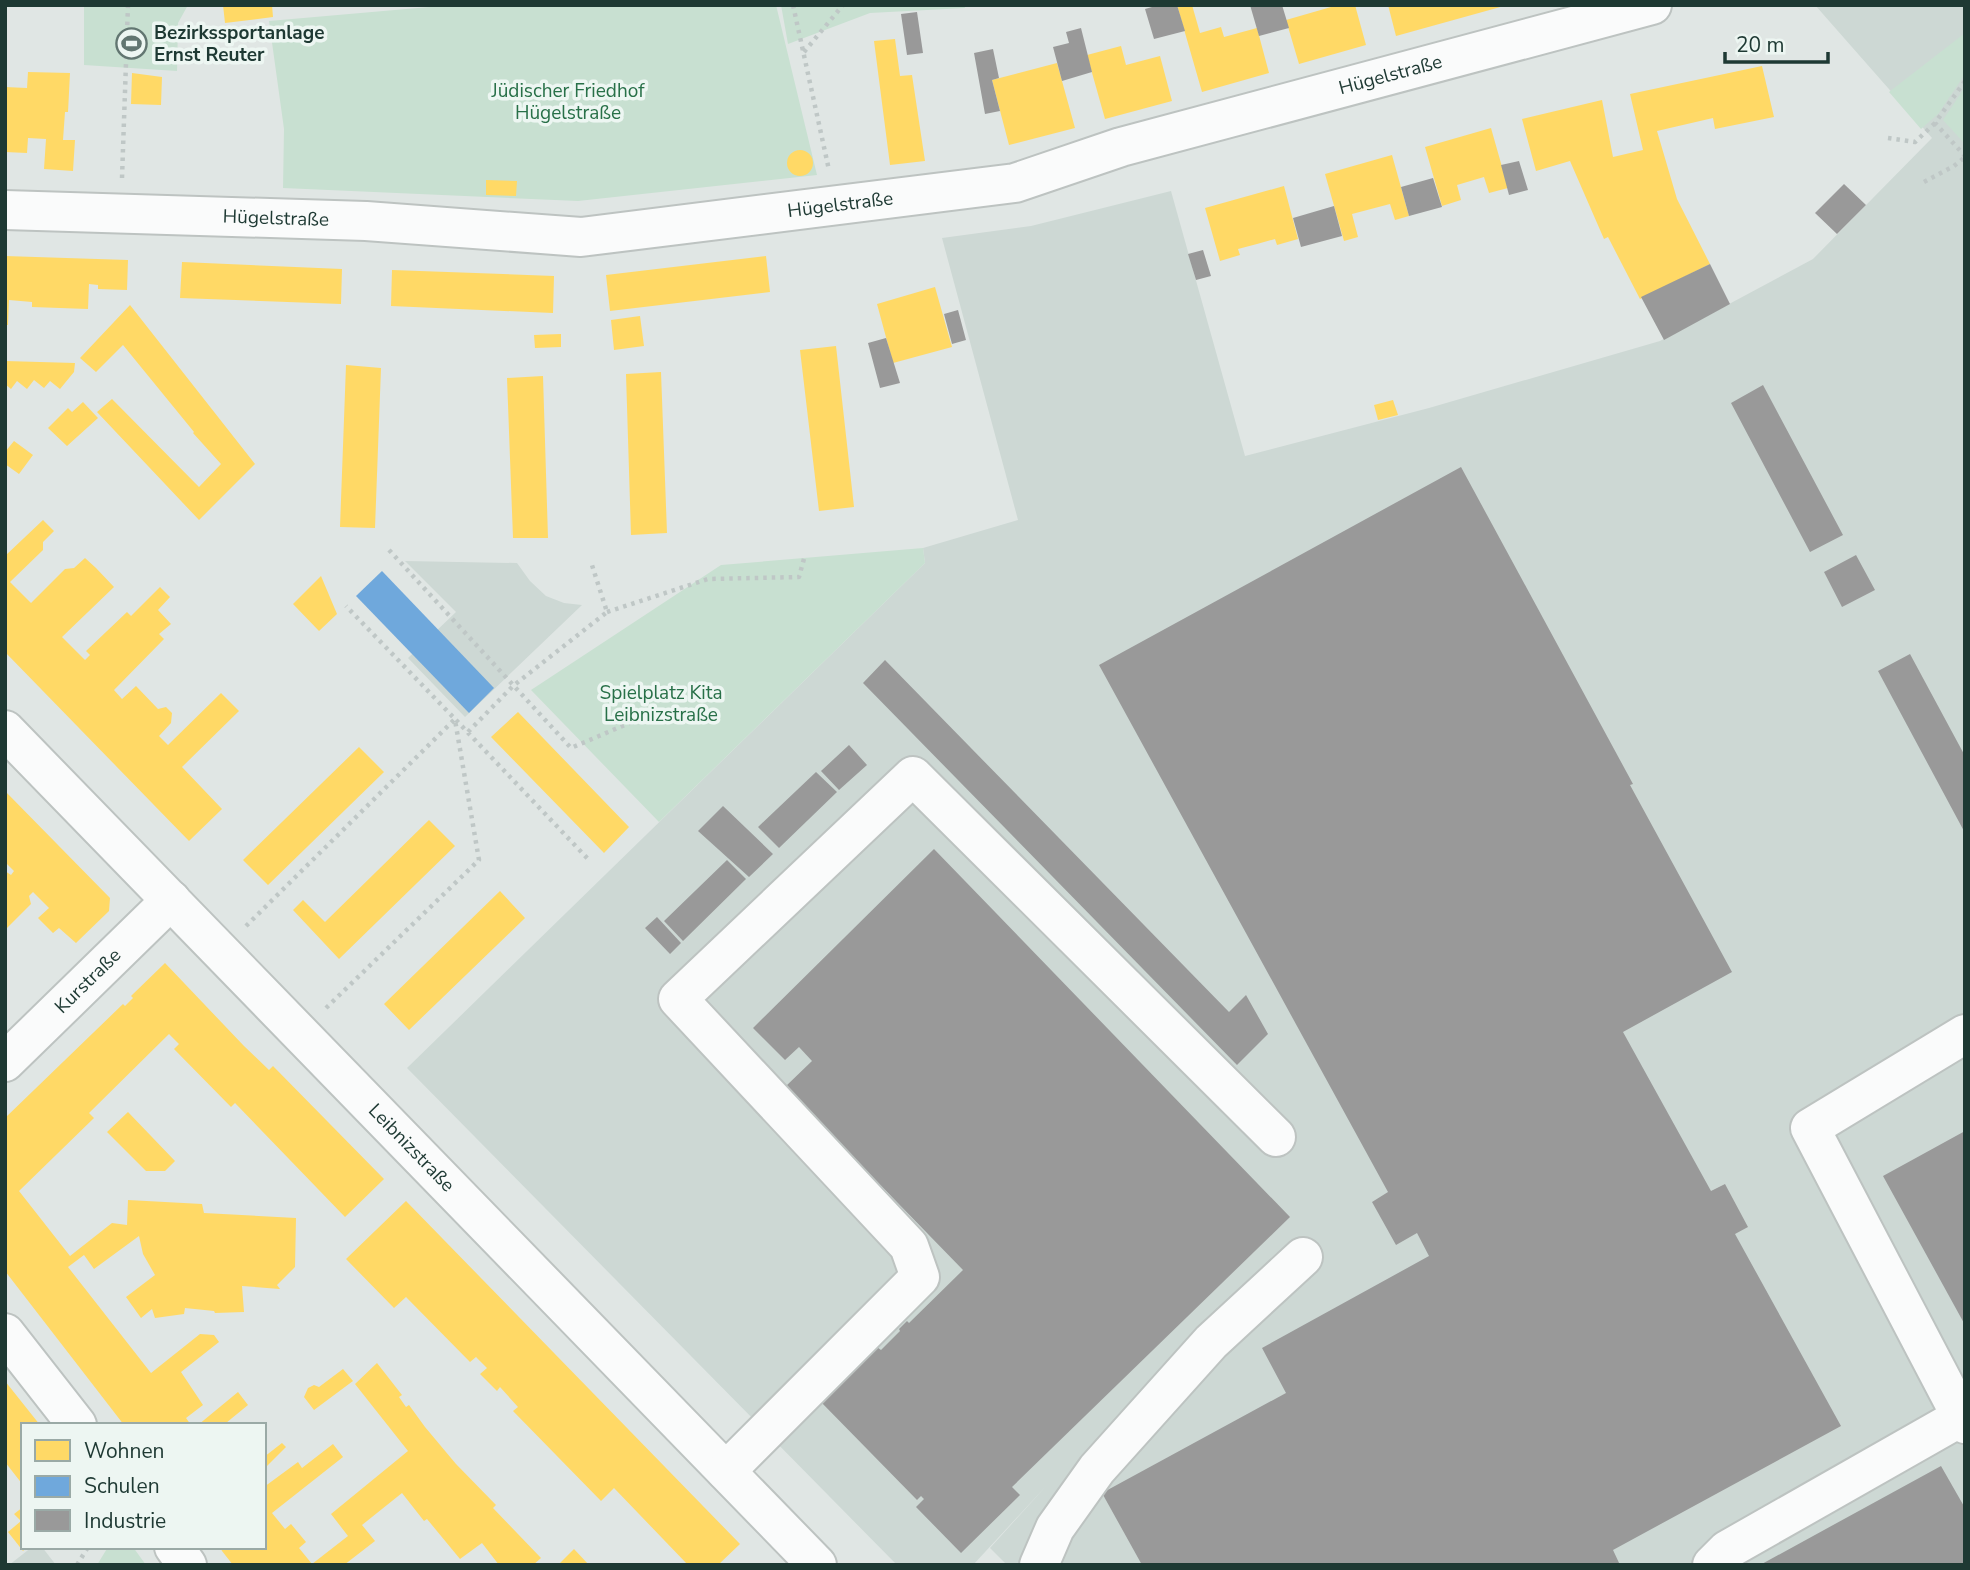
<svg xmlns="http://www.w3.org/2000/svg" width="1970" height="1570" viewBox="0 0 1970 1570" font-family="'Nunito Sans',sans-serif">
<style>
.built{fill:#cdd8d4}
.green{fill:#c8e0d1}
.homes{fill:#ffd966}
.schools{fill:#6fa8dc}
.industry{fill:#999}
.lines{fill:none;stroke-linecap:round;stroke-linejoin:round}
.minor-casing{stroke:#bdc3c1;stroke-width:42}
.path{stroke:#bfc7c6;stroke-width:4.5;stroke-dasharray:3.5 5;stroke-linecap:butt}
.minor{stroke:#fafbfb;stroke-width:38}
.labels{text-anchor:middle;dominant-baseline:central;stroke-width:7;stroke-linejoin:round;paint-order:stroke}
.poi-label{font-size:19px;font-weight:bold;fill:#1e3933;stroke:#edf6f2;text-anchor:start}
.street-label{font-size:19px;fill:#1e3933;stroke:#edf6f2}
.park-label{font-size:19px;fill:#287048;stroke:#edf6f2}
</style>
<rect width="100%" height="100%" fill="#e0e6e4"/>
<path class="built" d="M1815,5H1965V1565H1007L990,1548L1047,1485L973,1565H897L407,1068L925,563L923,548L1018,520L942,238L1031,226L1171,191L1245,456L1429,408L1660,341L1813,259L1932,138Z
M405,561L517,563L530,581L546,596L564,603L582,605L465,717L408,658L456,612Z
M32,1547H42L56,1565H9Z"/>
<path class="green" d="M84,5H188L178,23L177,71L84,65Z
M452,5H776L817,175L578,201L283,188L284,129L269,21Z
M781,5H964L965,8L870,13L788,44Z
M1965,33V74L1938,114L1921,129L1889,92Z
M1965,87V144L1943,120Z
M923,548L925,563L659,822L531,690L721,565Z
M108,1547H133L146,1565H97Z"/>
<path class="homes" d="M223,5H272L273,17L225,23Z
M1177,5H1192L1200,33L1221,27L1224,37L1257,28L1269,73L1202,92Z
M1338,5H1355L1366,45L1299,64L1286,20Z
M1388,5H1504V6L1396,36Z
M895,39L900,76L912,75L925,161L890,165L874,41Z
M1121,46L1126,65L1160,56L1172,101L1105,119L1087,55Z
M1057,63L1075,128L1009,145L992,80Z
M1762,66L1774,117L1715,129L1713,118L1657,131L1677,199L1710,264L1640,299L1608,237L1604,239L1570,161L1536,171L1522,119L1602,100L1613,157L1643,150L1630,94Z
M28,72L70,73L68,112H65L63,140H75L73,171L44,169L46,139L28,138L27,153L5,152V87L27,88Z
M132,73L162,77L161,105L131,104Z
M1491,128L1508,188L1489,193L1484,177L1457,185L1461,200L1442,206L1425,147Z
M787 163a13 13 0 1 1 26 0a13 13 0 1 1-26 0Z
M1392,155L1409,216L1395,220L1390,204L1352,214L1358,237L1344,241L1325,174Z
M486,180L517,181L516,196L486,195Z
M1284,186L1298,239L1277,245L1275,239L1257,244L1238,249L1240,255L1220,261L1205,208Z
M5,256L128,260L127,290L98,289V285L89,284L88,309L32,307V302L9,300L8,325H5Z
M766,256L770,292L610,311L606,275Z
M182,262L342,269L341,304L180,298Z
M392,270L554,276L553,313L391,306Z
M935,287L952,347L893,363L877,304Z
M130,305L255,464L199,520L97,412L112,399L199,487L221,464L193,433L194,432L123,345L96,372L80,358Z
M640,316L644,346L614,350L611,320Z
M561,334V347L535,348L534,335Z
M836,346L854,507L819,511L800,350Z
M5,361L75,363L74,372L60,389L50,381L44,388L34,380L27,389L17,381L11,389L5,384Z
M346,365L381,368L375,528L340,527Z
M661,372L667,533L631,535L626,374Z
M543,376L548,538H513L507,378Z
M1393,400L1398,415L1378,420L1374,405Z
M83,402L98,418L67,446L48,428L68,408L72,412Z
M14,441L33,455L19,474L5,464V452Z
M43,520L54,531L43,542V550L10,582L31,603L65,569L74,568L85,558L96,568L114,587L62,637L85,660L90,655L86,651L127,612L131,616L160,587L170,597L158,610L171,624L159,634L164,639L114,690L122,699L136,686L158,709L166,707L172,713L171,723L159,736L168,745L221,693L239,711L182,767L222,809L189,841L5,652V556Z
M321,576L337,614L319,631L293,604Z
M518,712L629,827L604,853L491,737Z
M359,747L384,772L268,885L243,860Z
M5,791L110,898L109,911L76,943L59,928L53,933L38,918L49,908L33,892L29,896L31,904L5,930V871L11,875L14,871L5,862Z
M429,820L455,846L339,959L293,910L303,900L325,922Z
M500,891L525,918L409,1030L384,1004Z
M165,963L244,1046L269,1070L273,1066L384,1179L345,1217L235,1103L231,1107L174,1049L179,1044L169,1034L89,1113L94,1118L19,1191L70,1256L112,1223L127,1225L128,1200L202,1204L204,1213L296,1218L295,1267L277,1285L280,1289L242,1286L244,1312L215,1313L214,1311L185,1308L184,1314L155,1318L152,1309L141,1318L126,1297L155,1275L143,1254L139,1236L94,1269L84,1255L68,1267L151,1373L200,1334L214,1335L219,1342L181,1372L203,1405L186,1418L191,1425H124L5,1271V1118L123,1004L125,1006L133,998L131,996Z
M128,1112L175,1161L165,1171H146L107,1132Z
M406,1201L740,1544L718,1565H688L614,1488L601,1501L513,1411L518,1407L500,1387L497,1391L480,1374L487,1368L476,1357L470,1362L406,1297L394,1308L346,1259Z
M377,1363L402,1395L399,1397L406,1407L409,1405L425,1427L456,1464L496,1505L493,1508L541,1558L533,1565H499L482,1543L460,1559L427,1519L424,1521L402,1493L362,1525L375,1541L344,1565H233L222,1551L220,1547H264V1487L298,1462L302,1468L333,1444L343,1457L272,1513L285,1529L291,1524L306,1542L299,1548L312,1564L348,1536L331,1514L408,1451L355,1384Z
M343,1369L353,1381L314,1410L304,1397L308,1388L314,1385L319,1387Z
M5,1381L40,1425H23V1485L5,1462Z
M238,1392L248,1405L226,1423L227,1425H198Z
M282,1443L286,1447L264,1469V1457Z
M23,1507V1547H27L23,1551L8,1532L21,1521L14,1514Z
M574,1549L589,1565H558Z"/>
<path class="schools" d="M382,571L494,688L469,713L356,596Z"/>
<path class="industry" d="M1159,5H1177L1185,31L1154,39L1145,9Z
M1250,5H1282L1289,28L1259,36Z
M917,12L923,53L907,55L901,14Z
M1081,28L1092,72L1062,81L1053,47L1069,43L1066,32Z
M993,49L999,78L992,80L1000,111L985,114L974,53Z
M1519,161L1528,190L1509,195L1501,165Z
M1433,178L1442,207L1409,216L1401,187Z
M1844,184L1866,205L1837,234L1815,213Z
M1334,206L1342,236L1301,247L1293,218Z
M1203,250L1211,276L1196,280L1188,254Z
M1710,264L1730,304L1664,340L1641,297Z
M958,310L966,340L952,344L944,314Z
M886,338L900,383L880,388L868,343Z
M1763,385L1843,535L1810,552L1731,403Z
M1461,467L1633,784L1630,785L1732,972L1623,1032L1711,1191L1725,1184L1748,1227L1735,1234L1841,1426L1613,1550L1620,1565H1142L1102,1493L1286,1393L1262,1348L1429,1256L1417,1233L1396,1245L1372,1202L1388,1192L1099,665Z
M1856,555L1875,590L1842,607L1824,572Z
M1910,654L1965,756V833L1878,671Z
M885,660L1229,1012L1246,995L1268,1034L1237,1065L863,683Z
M849,745L867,765L839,790L821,771Z
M816,772L837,792L779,848L758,827Z
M723,806L773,854L749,877L698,831Z
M934,849L1290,1217L1012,1487L1020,1495L961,1553L916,1507L924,1499L921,1496L917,1500L820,1401L877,1347L881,1350L900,1331L899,1329L907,1321L909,1323L963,1270L785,1087L812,1061L799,1047L785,1060L753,1028Z
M727,860L746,879L683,941L664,921Z
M657,917L681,943L670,954L645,928Z
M1965,1131V1325L1883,1176Z
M1941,1466L1965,1508V1565H1760Z"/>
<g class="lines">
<defs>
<g id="minor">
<path id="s1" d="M5,210L366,221L581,237L1015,183L1121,147L1652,5"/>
<path id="s2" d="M5,730L817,1565"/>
<path d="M1965,1034L1810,1128L1965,1424"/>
<path id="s3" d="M5,1062L171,900"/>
<path d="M5,1333L77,1425"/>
<path d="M726,1471L920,1277L909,1246L678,999L913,776L1276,1137"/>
<path d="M174,1547L187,1565"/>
<path d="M1039,1565L1055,1528L1097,1469L1211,1342L1303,1257"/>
<path d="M1712,1565L1727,1550L1961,1417"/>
</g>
</defs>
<use href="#minor" class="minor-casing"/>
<path class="path" d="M793,5L829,170
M804,52L843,5
M1965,81L1935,123L1965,156
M1888,138L1915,142L1935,123
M122,178L128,5
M1924,182L1954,166L1965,157
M389,550L571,748L641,718
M607,612L708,579L799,577L805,555
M456,720L588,859
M468,732L513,686L607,612L591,562
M246,926L455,719L346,606
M326,1008L479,860L455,720
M77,1565L88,1547"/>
<use href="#minor" class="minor"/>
</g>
<defs>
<symbol id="stadium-ring" viewBox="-11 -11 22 22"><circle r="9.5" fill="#edf6f2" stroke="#627671" stroke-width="1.5"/><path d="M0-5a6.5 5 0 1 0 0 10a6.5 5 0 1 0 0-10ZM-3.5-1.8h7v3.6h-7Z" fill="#627671"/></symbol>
</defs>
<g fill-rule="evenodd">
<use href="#stadium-ring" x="114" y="26" width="35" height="35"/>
</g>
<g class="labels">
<g class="poi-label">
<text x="154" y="33">Bezirkssportanlage<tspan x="154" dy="22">Ernst Reuter</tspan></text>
</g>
<g class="street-label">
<text stroke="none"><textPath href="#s1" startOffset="1405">Hügelstraße</textPath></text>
<text stroke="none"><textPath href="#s1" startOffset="838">Hügelstraße</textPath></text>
<text stroke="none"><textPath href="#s1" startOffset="271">Hügelstraße</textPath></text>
<text stroke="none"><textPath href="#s3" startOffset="116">Kurstraße</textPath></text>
<text stroke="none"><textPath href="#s2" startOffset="583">Leibnizstraße</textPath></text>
</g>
<g class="park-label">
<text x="568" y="91">Jüdischer Friedhof<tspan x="568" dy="22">Hügelstraße</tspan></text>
<text x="661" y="693">Spielplatz Kita<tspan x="661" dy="22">Leibnizstraße</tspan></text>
</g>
</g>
<rect width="1970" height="1570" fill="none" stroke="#1e3933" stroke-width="14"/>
<rect x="21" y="1423" width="245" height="126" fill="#edf6f2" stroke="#9aaaa6" stroke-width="2"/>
<rect x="35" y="1440" width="35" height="21" fill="#ffd966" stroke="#9aaaa6" stroke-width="2"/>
<text x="84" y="1458" font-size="21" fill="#1e3933">Wohnen</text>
<rect x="35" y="1476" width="35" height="21" fill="#6fa8dc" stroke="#9aaaa6" stroke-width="2"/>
<text x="84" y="1493" font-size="21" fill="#1e3933">Schulen</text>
<rect x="35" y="1510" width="35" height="21" fill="#999999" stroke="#9aaaa6" stroke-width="2"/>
<text x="84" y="1528" font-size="21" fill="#1e3933">Industrie</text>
<path d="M1725 52v10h103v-10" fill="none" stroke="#1e3933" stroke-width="3.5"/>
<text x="1736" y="52" font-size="21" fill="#1e3933" stroke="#edf6f2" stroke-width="5" paint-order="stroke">20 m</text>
</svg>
